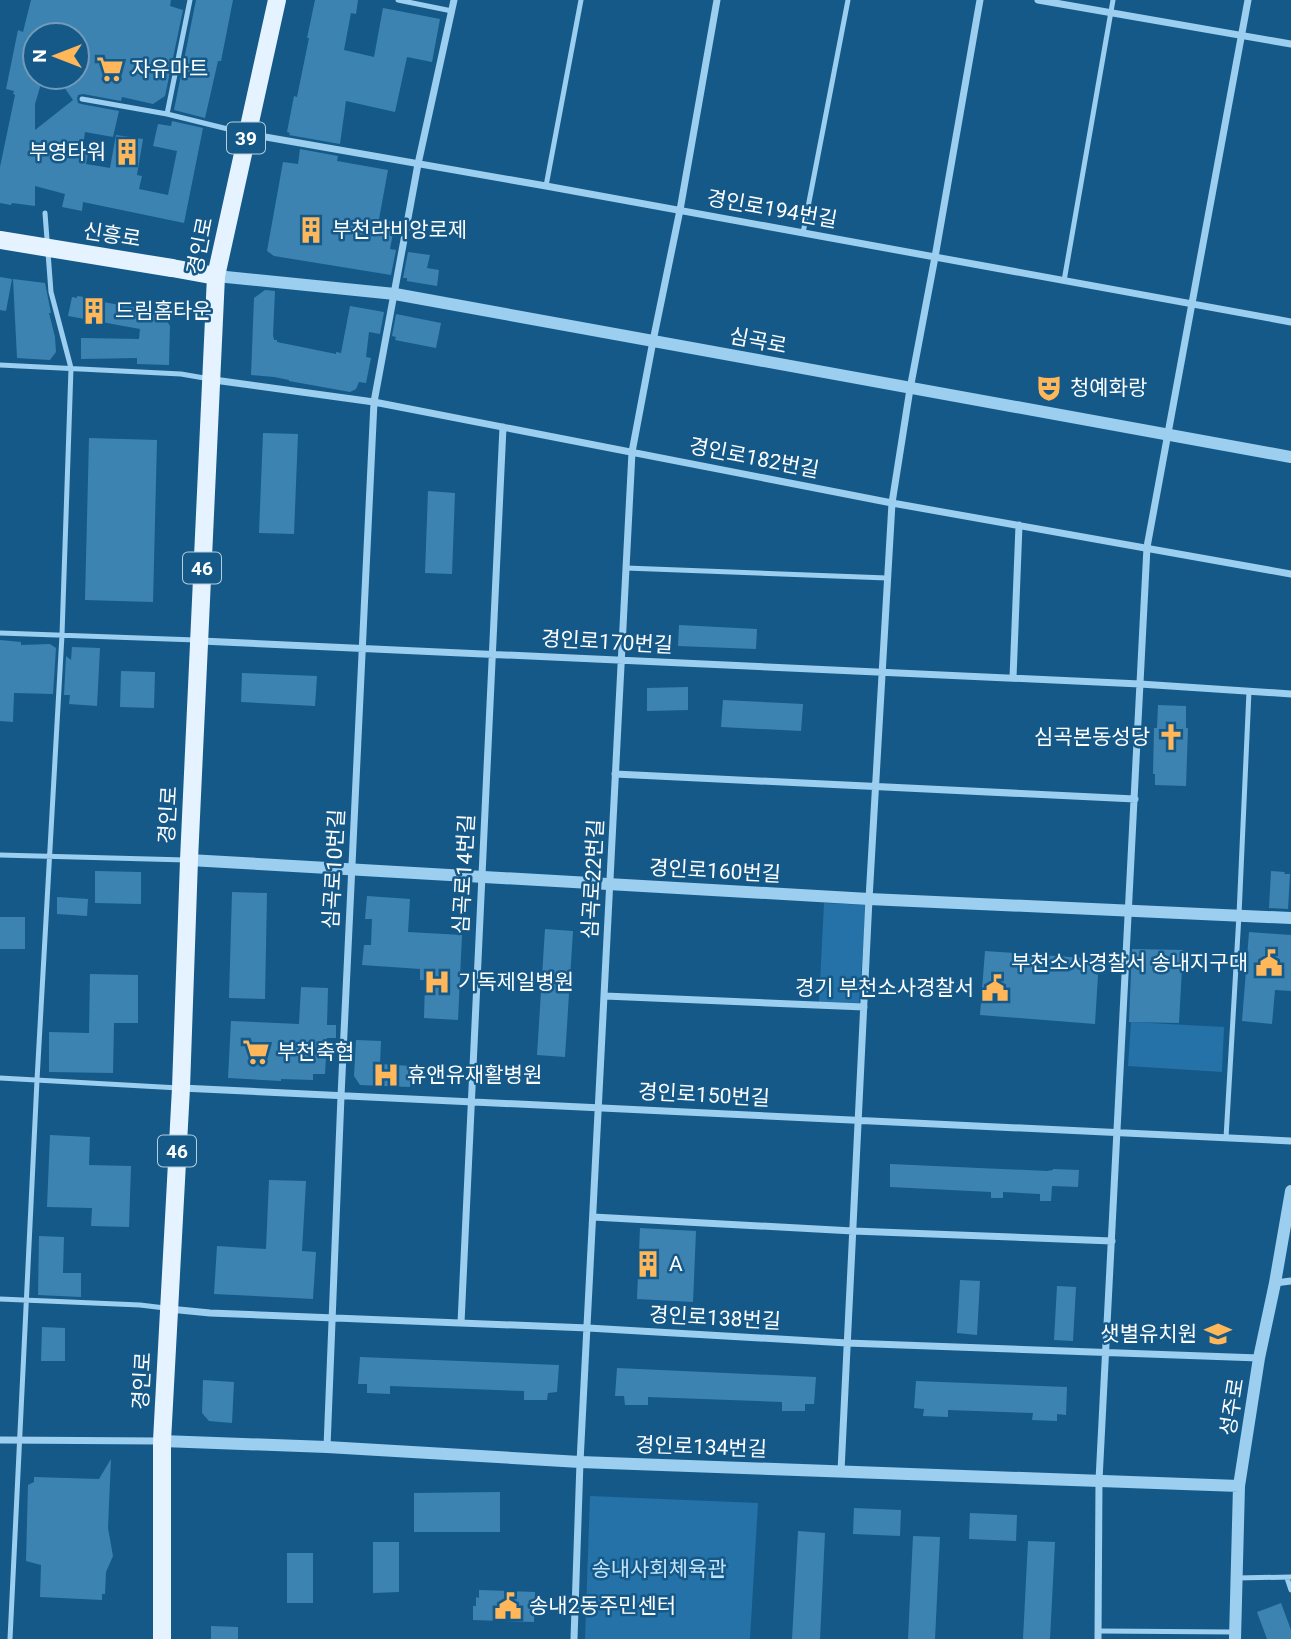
<svg xmlns="http://www.w3.org/2000/svg" width="1291" height="1639" viewBox="0 0 1291 1639" font-family="Roboto,'Noto Sans KR',sans-serif">
<style>
.green{fill:#2472a7}
.building{fill:#3d83b2;fill-rule:evenodd}
.lines{fill:none;stroke-linecap:round;stroke-linejoin:round}
.service{stroke:#9cceef;stroke-width:5}
.minor{stroke:#9cceef;stroke-width:7}
.tertiary{stroke:#9cceef;stroke-width:12}
.primary{stroke:#e4f3ff;stroke-width:18}
.primary-bridge{stroke:#e4f3ff;stroke-width:18}
.labels{text-anchor:middle;dominant-baseline:central;stroke-width:5;stroke-linejoin:round;paint-order:stroke}
.shield{fill:#155989;stroke:#b9cddc;stroke-width:2}
.shield-label{font-size:19px;font-weight:bold;fill:#fff}
.poi-label{font-size:21px;fill:#fff;stroke:#155989;text-anchor:start}
.street-label{font-size:21px;fill:#fff;stroke:#155989}
.park-label{font-size:21px;fill:#c2e4fb;stroke:#155989}
</style>
<rect width="100%" height="100%" fill="#155989"/>
<path class="green" d="M824,903L866,905L859,1003L819,1002Z
M1131,1022L1224,1027L1222,1072L1128,1066Z
M590,1496L758,1503L750,1639H585Z"/>
<path class="building" d="M31,0H171L170,6L183,10L165,96L153,104L122,97L121,101L83,94L78,95L77,99L78,103L81,104L119,111L113,137L85,132L82,153L88,154L86,164L110,168L116,135L143,139L137,175L142,176L139,189L168,195L177,151L153,146L158,124L171,126L172,121L203,128L184,223L83,202L82,211L62,207L65,194L35,186V206L12,203L11,205L0,203V167L15,95L13,94L14,91L6,89L18,30L23,32ZM35,35H77V77H57L73,100L35,130V104L43,77H35Z
M196,0H233L221,61H218L205,118L174,110Z
M315,0H358L356,14L351,13L344,50L374,57L383,8L440,19L432,62L407,57L395,112L346,101L340,144L289,135L290,133L287,132L294,96L297,97L309,38H307Z
M300,149L338,156L337,161L388,170L379,219L395,222L390,249L396,250L391,275L274,256L267,251L283,162L298,164Z
M408,252L430,255L427,268L439,270L437,286L407,281V278H403Z
M0,277L12,279L6,311L0,310Z
M13,279L45,283L51,313H49L55,337L56,352L50,360L17,358Z
M265,290L275,291L273,335L274,340H277V342L336,354V352L341,353L350,306L384,312L380,334L369,332L366,357L371,358L366,383L359,382L356,389L350,392L289,381V380L274,377L251,375L254,298Z
M77,296L92,298V300L120,305L146,309H159L170,326L169,365L137,364V358L81,359V338L139,339L140,329L68,316L72,297L77,298Z
M396,314L441,323L436,348L395,340L396,337L392,336Z
M1041,377L1060,380L1056,399L1038,396Z
M263,433L298,434L294,534L259,533Z
M89,438L157,440L153,602L85,600Z
M428,491L455,493L452,574L425,573Z
M679,625L757,629L756,649L678,646Z
M0,640L21,642V645L50,644L56,648L53,694L14,693L13,722L0,721Z
M72,647L100,648L97,706L69,704L70,695H64L66,656L71,660Z
M121,671L155,672L154,708L120,707Z
M242,673L317,676L315,706L241,702Z
M688,687V710L647,711V688Z
M723,700L803,704L801,731L721,727Z
M1158,705L1186,706V728H1188L1186,786L1155,785V774H1153L1154,728H1157Z
M95,871L141,872V904L95,903Z
M1271,871L1285,872L1284,874H1290L1288,909L1269,908Z
M232,892L267,893L265,999L229,998Z
M367,896L410,899L408,932L462,935L458,1020L424,1018L425,980H420V969L362,965L364,945H371L372,919H365Z
M57,897L88,899L87,916L57,914Z
M0,917H25V949H0Z
M545,929L573,931L565,1057L537,1055Z
M1249,932L1291,935V991L1275,990L1272,1024L1242,1021Z
M1132,949L1183,950L1179,1023L1129,1022Z
M985,951L1099,959L1095,1024L980,1015Z
M90,974L138,975V1023H114L113,1073L49,1072V1032L89,1033Z
M301,987L328,988L327,1025H336V1038H327L325,1074H313V1080L281,1079V1081L228,1078L231,1021L299,1024Z
M356,1040L381,1041L380,1064L411,1066L410,1087L360,1085L354,1076Z
M50,1135L90,1137L89,1165L131,1166L129,1227L91,1226L92,1208L47,1207Z
M890,1164L1047,1171L1053,1170V1169L1079,1170L1078,1187L1052,1186L1051,1201H1040V1194L1003,1192V1198H991V1192L890,1187Z
M269,1180L306,1181L302,1251L316,1252L313,1299L214,1294L217,1246L266,1249Z
M640,1228L696,1231L693,1302L637,1299Z
M39,1236L64,1237L63,1273H81V1297L38,1295Z
M960,1280L980,1281L977,1335L957,1333Z
M1057,1286L1076,1287L1073,1341L1054,1340Z
M42,1327L65,1328V1361H41Z
M360,1357L559,1365L557,1392L548,1393L547,1400H524V1391L390,1386V1394L367,1393V1384H358Z
M617,1368L816,1377L814,1404H805V1411H782V1402L648,1397V1405H625L624,1396H615Z
M203,1380L234,1382L232,1423L209,1421L202,1413Z
M916,1381L1067,1387L1066,1415L1057,1414V1421L1032,1420L1033,1413L948,1410V1417L923,1416L924,1409L914,1408Z
M111,1459L108,1528L113,1556L106,1572L105,1594H102V1600L40,1597L41,1565L26,1561L28,1485L34,1482V1477L99,1479Z
M500,1492V1532H414V1493Z
M854,1508L901,1510L900,1536L853,1534Z
M970,1513L1017,1515L1016,1541L969,1539Z
M798,1531L825,1533L820,1639H792Z
M913,1536L940,1537L935,1639H908Z
M1028,1541L1055,1542L1050,1639H1023Z
M373,1542H399V1592L373,1593Z
M287,1553H313V1603H287Z
M479,1590L535,1592L534,1622L473,1620V1606H476V1597L479,1598Z
M1281,1603L1291,1630V1639H1267L1257,1612Z
M211,1626L238,1627V1639H211Z"/>
<g class="lines">
<path class="service" d="M398,0L452,11
M82,99L167,114L244,133
M167,114L190,0
M546,186L581,0
M803,233L848,0
M1064,281L1113,0
M0,365L181,374L210,379
M626,568L887,578
M0,633L196,640
M0,855L186,860
M0,1078L179,1088
M1226,1138L1239,915L1249,691
M0,1299L140,1305L165,1308
M1236,1578L1291,1577
M1287,1578L1291,1590
M1098,1631L1235,1632
M10,1639L37,1080L62,635L71,368L51,292L45,213"/>
<path class="minor" d="M1038,0L1291,44
M248,134L546,186L1291,322
M214,380L374,402L892,503L1291,574
M201,641L1140,684L1291,694
M1013,678L1019,525
M615,774L1135,799
M605,996L864,1007
M181,1088L1291,1141
M593,1217L853,1231L1112,1241
M1275,1283L1291,1281
M169,1309L210,1313L588,1328L847,1343L1259,1358
M461,1323L503,427
M0,1440L160,1441
M327,1447L341,1096L374,402L418,164L454,0
M841,1471L869,899L892,503L910,389L935,257L980,0
M574,1639L580,1462L632,452L653,341L680,210L717,0
M1098,1639L1099,1480L1147,547L1248,0"/>
<path class="tertiary" d="M216,276L395,294L1291,457
M189,860L869,899L1291,918
M162,1441L327,1447L580,1462L1239,1486
M1235,1639L1239,1486L1259,1358L1275,1283L1291,1191"/>
<path class="primary" d="M172,268L216,276
M162,1639V1441L181,1088L189,860L216,276L277,0"/>
<path class="primary-bridge" d="M0,240L172,268"/>
</g>
<defs>
<symbol id="supermarket-bare" viewBox="-9 -9 18 18"><path d="M-6-5.5h2.5l.6 2H6L4.5 2H-2.5L-4.4-4H-6ZM-1.5 3.2a1.3 1.3 0 1 0 .1 0ZM3 3.2a1.3 1.3 0 1 0 .1 0Z" fill="#ffb75a" stroke="#155989" stroke-width="2.5" paint-order="stroke"/></symbol>
<symbol id="building-bare" viewBox="-9 -9 18 18"><path d="M-4-6H4V6H1V3H-1V6H-4ZM-2.5-4.3h1.7v1.8h-1.7ZM.8-4.3h1.7v1.8H.8ZM-2.5-1h1.7V.8h-1.7ZM.8-1h1.7V.8H.8Z" fill="#ffb75a" stroke="#155989" stroke-width="2.5" paint-order="stroke"/></symbol>
<symbol id="theatre-bare" viewBox="-9 -9 18 18"><path d="M-5-5.5Q0-4 5-5.5V0Q5 5 0 6Q-5 5-5 0ZM-3.3-2.5H-1v1.5H-3.3ZM1-2.5H3.3v1.5H1ZM-2.8 1Q0 5.5 2.8 1Z" fill="#ffb75a" stroke="#155989" stroke-width="2.5" paint-order="stroke"/></symbol>
<symbol id="church-bare" viewBox="-9 -9 18 18"><path d="M-1.2-6h2.4v3.5h3.3v2.4h-3.3V6h-2.4V-.1h-3.3v-2.4h3.3Z" fill="#ffb75a" stroke="#155989" stroke-width="2.5" paint-order="stroke"/></symbol>
<symbol id="civic-bare" viewBox="-9 -9 18 18"><path d="M-.6-6.5H3V-4.5H.6V-3L4-1V1h2V6H-6V1h2V-1L-.6-3ZM-1.2 2.5V6h2.4V2.5Z" fill="#ffb75a" stroke="#155989" stroke-width="2.5" paint-order="stroke"/></symbol>
<symbol id="hospital-bare" viewBox="-9 -9 18 18"><path d="M-5-5h3v3.5h4V-5h3V5h-3V1.5h-4V5h-3Z" fill="#ffb75a" stroke="#155989" stroke-width="2.5" paint-order="stroke"/></symbol>
<symbol id="school-bare" viewBox="-9 -9 18 18"><path d="M0-5L7-2L0 1L-7-2ZM-4 1L0 2.5L4 1V4Q0 6-4 4Z" fill="#ffb75a" stroke="#155989" stroke-width="2.5" paint-order="stroke"/></symbol>
</defs>
<g fill-rule="evenodd">
<use href="#supermarket-bare" x="91" y="50" width="38" height="38"/>
<use href="#building-bare" x="108" y="133" width="38" height="38"/>
<use href="#building-bare" x="292" y="211" width="38" height="38"/>
<use href="#building-bare" x="75" y="292" width="38" height="38"/>
<use href="#theatre-bare" x="1030" y="369" width="38" height="38"/>
<use href="#church-bare" x="1152" y="718" width="38" height="38"/>
<use href="#civic-bare" x="1250" y="944" width="38" height="38"/>
<use href="#hospital-bare" x="418" y="963" width="38" height="38"/>
<use href="#civic-bare" x="976" y="969" width="38" height="38"/>
<use href="#supermarket-bare" x="237" y="1033" width="38" height="38"/>
<use href="#hospital-bare" x="367" y="1056" width="38" height="38"/>
<use href="#building-bare" x="629" y="1245" width="38" height="38"/>
<use href="#school-bare" x="1199" y="1315" width="38" height="38"/>
<use href="#civic-bare" x="489" y="1587" width="38" height="38"/>
</g>
<g class="labels">
<g class="shield">
<rect x="227" y="122.5" width="38" height="31" rx="5"/>
<rect x="183" y="552.5" width="38" height="31" rx="5"/>
<rect x="158" y="1135.5" width="38" height="31" rx="5"/>
</g>
<g class="shield-label">
<text x="246" y="138">39</text>
<text x="202" y="568">46</text>
<text x="177" y="1151">46</text>
</g>
<g class="poi-label">
<text x="131" y="69">자유마트</text>
<text x="106" y="152" text-anchor="end">부영타워</text>
<text x="332" y="230">부천라비앙로제</text>
<text x="115" y="311">드림홈타운</text>
<text x="1070" y="388">청예화랑</text>
<text x="1150" y="737" text-anchor="end">심곡본동성당</text>
<text x="1248" y="963" text-anchor="end">부천소사경찰서 송내지구대</text>
<text x="458" y="982">기독제일병원</text>
<text x="974" y="988" text-anchor="end">경기 부천소사경찰서</text>
<text x="277" y="1052">부천축협</text>
<text x="407" y="1075">휴앤유재활병원</text>
<text x="669" y="1264">A</text>
<text x="1197" y="1334" text-anchor="end">샛별유치원</text>
<text x="529" y="1606">송내2동주민센터</text>
</g>
<g class="street-label">
<text transform="translate(772 209) rotate(10)">경인로194번길</text>
<text transform="translate(112 235) rotate(9)">신흥로</text>
<text transform="translate(200 246) rotate(-79)">경인로</text>
<text transform="translate(758 341) rotate(11)">심곡로</text>
<text transform="translate(754 458) rotate(11)">경인로182번길</text>
<text transform="translate(607 642) rotate(3)">경인로170번길</text>
<text transform="translate(168 815) rotate(-87)">경인로</text>
<text transform="translate(334 869) rotate(-87)">심곡로10번길</text>
<text transform="translate(715 871) rotate(3)">경인로160번길</text>
<text transform="translate(464 874) rotate(-87)">심곡로14번길</text>
<text transform="translate(593 879) rotate(-87)">심곡로22번길</text>
<text transform="translate(704 1095) rotate(3)">경인로150번길</text>
<text transform="translate(715 1318) rotate(3)">경인로138번길</text>
<text transform="translate(142 1381) rotate(-87)">경인로</text>
<text transform="translate(1232 1407) rotate(-81)">성주로</text>
<text transform="translate(701 1447) rotate(2)">경인로134번길</text>
</g>
<g class="park-label">
<text x="659" y="1569">송내사회체육관</text>
</g>
</g>
<g transform="translate(56 56) rotate(270)"><circle r="33" fill="#155989" stroke="#739bb8" stroke-width="2"/>
<path d="M0-5L12 26L0 18L-12 26Z" fill="#ffb75a"/>
<text y="-10" font-size="19" font-weight="bold" text-anchor="middle" fill="#ffffff">N</text>
</g>
</svg>
